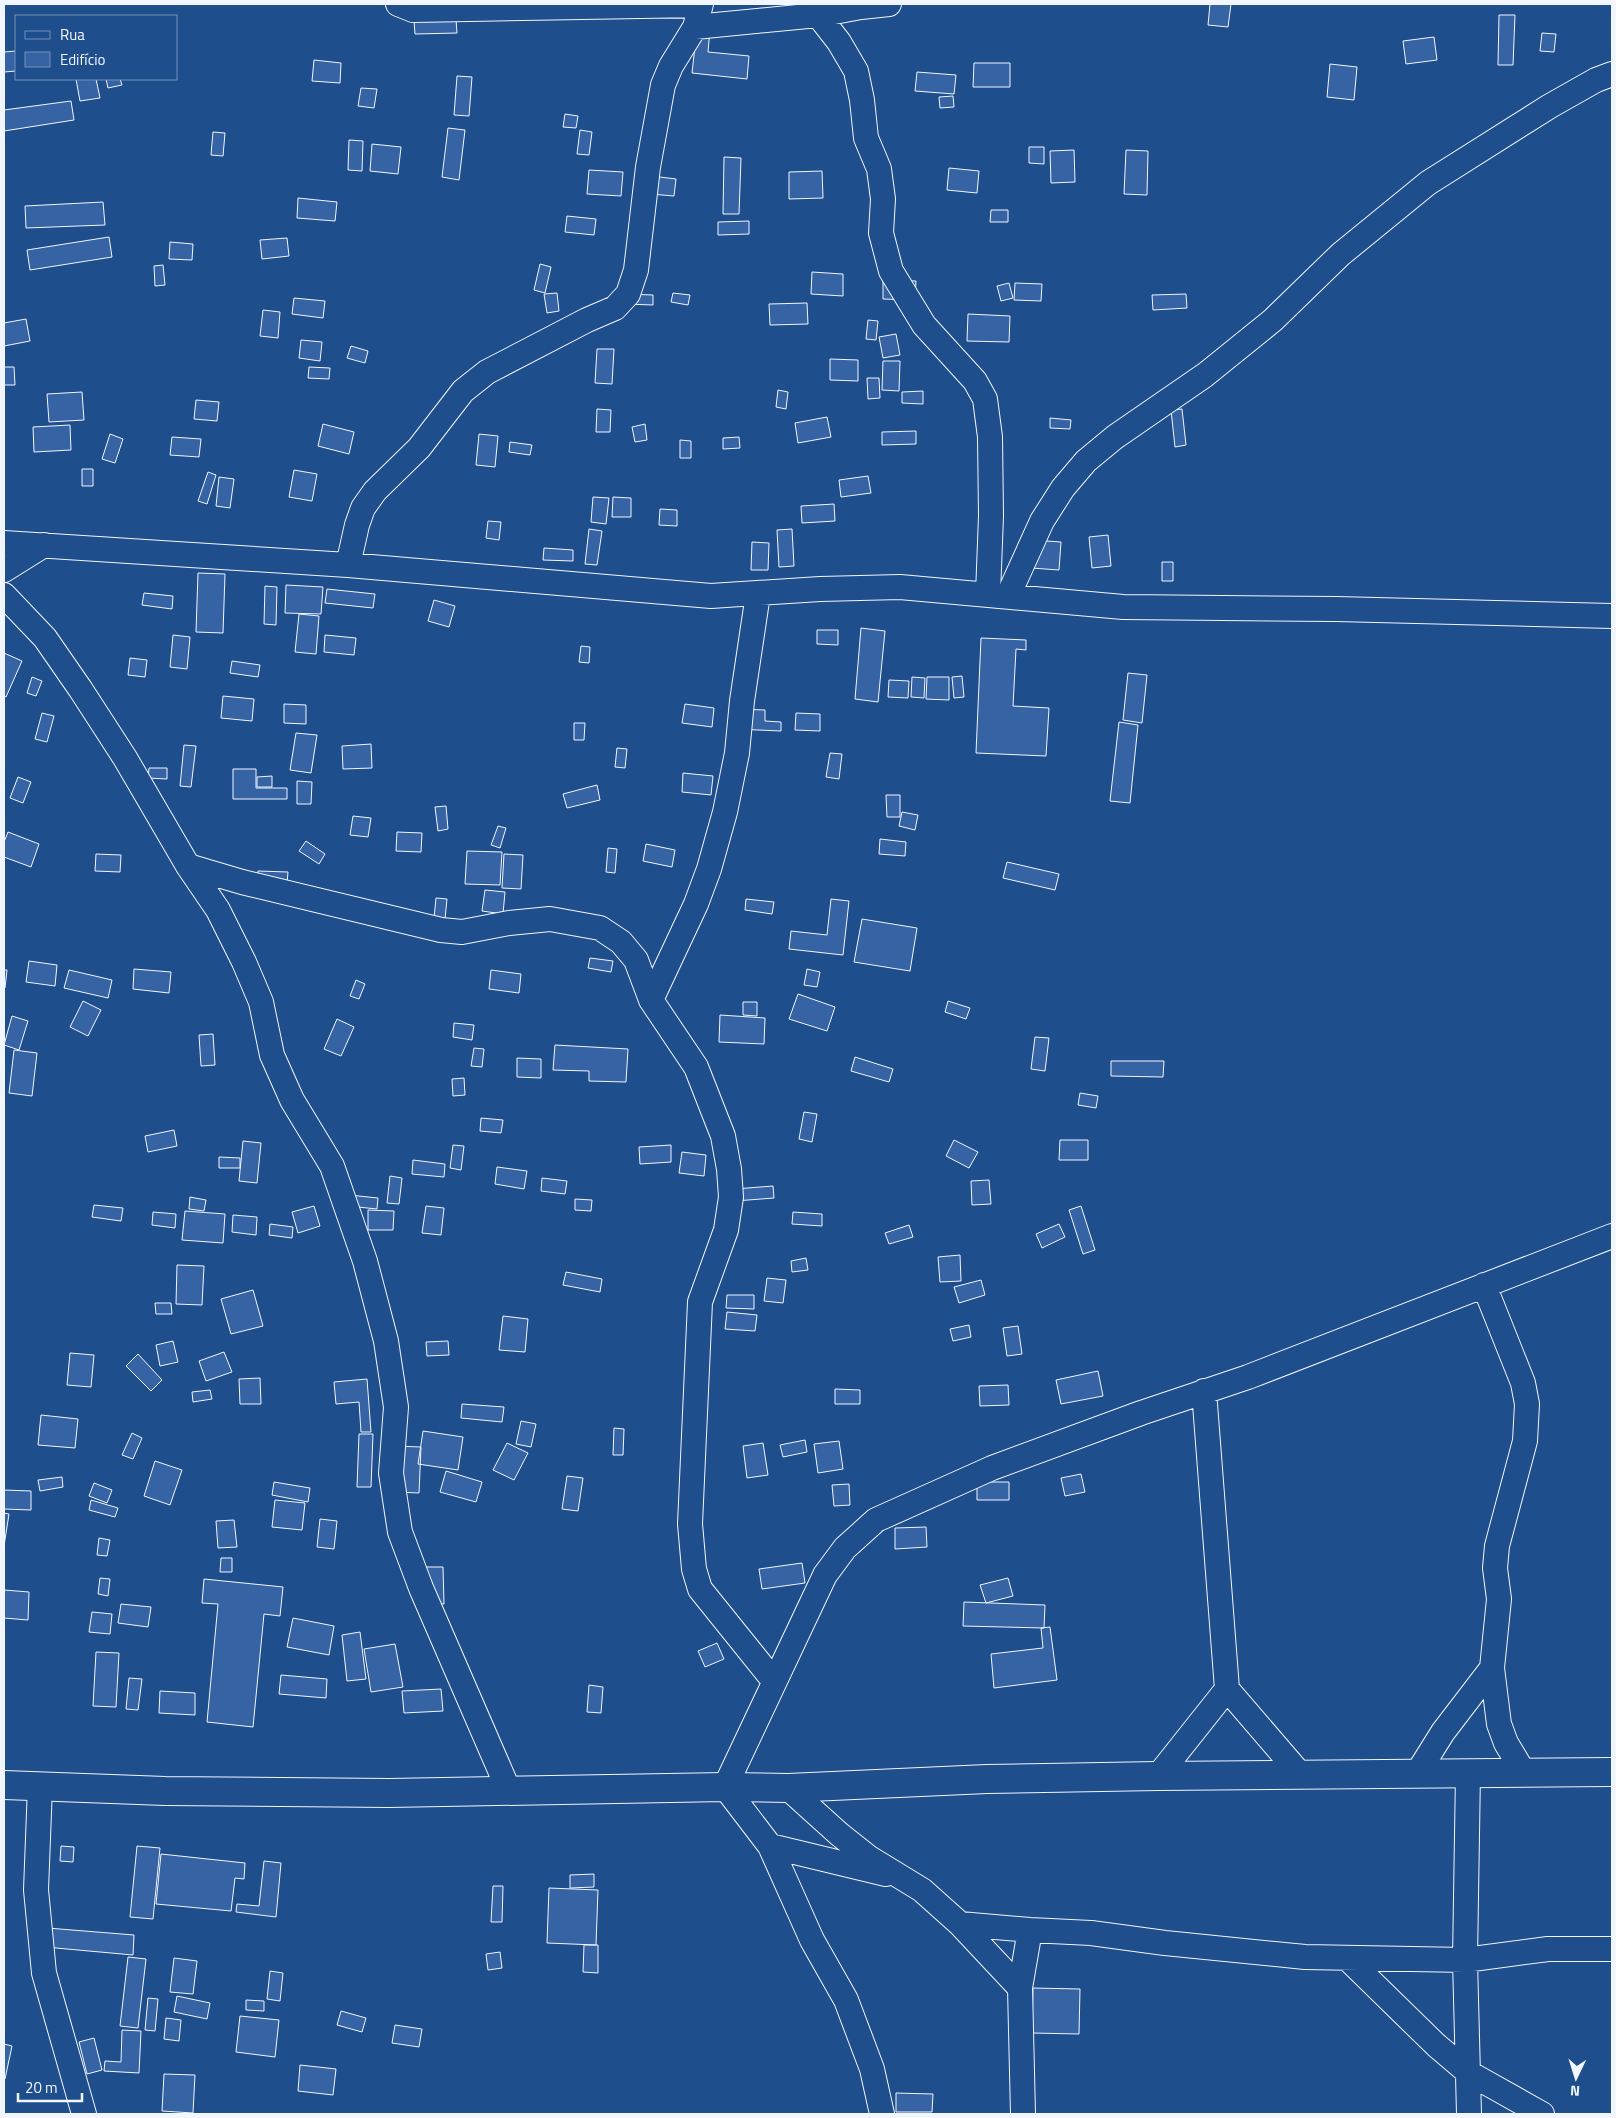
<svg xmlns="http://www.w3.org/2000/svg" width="1616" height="2118" viewBox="0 0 1616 2118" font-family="'Titillium Web',sans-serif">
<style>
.building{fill:#3563a3;stroke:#f2f6ff}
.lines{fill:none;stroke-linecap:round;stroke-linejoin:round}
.minor-casing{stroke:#f2f6ff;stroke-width:26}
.major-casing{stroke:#f2f6ff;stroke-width:30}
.minor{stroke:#1f4e8c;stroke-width:24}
.major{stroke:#1f4e8c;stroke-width:28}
</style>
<rect width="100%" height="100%" fill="#1f4e8c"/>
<path class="building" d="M1210,4H1231L1228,27L1208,25Z
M1499,15H1515L1513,65H1498Z
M456,19L457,33L415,34L414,21Z
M697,28L710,29L708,52L749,56L747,79L692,73Z
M1542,33L1556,34L1554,52L1540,51Z
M1434,37L1437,60L1406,64L1403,41Z
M16,51V71L4,72V52Z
M314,60L341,63L340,83L312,81Z
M974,63H1010V87H973Z
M1330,64L1357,67L1354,100L1327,97Z
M917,72L956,75L954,94L915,91Z
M457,76L472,77L469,116L454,115Z
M76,79H96L100,98L80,101Z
M106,79H120L122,85L108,88Z
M361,88L377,89L374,108L358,106Z
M953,96L954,107L940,108L939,97Z
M71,101L74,120L4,131V110Z
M565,114L578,116L576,128L563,127Z
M448,128L465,130L459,180L442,177Z
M580,130L592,132L589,155L577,154Z
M213,132L225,133L223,156L211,155Z
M349,140L363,141L362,171L348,170Z
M372,144L401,147L398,174L370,171Z
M1029,147H1044V164L1029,163Z
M1074,150L1075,182L1051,183L1050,151Z
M1126,150L1148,151L1147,195L1124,194Z
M724,157L741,158L739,214H723Z
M949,168L979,171L977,193L947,190Z
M589,170L623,172L621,196L587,194Z
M822,171L823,198L789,199V172Z
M652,176L676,179L674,196L650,194Z
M298,198L337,202L335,221L297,218Z
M103,202L105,225L26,228L25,206Z
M991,210H1008V222H990Z
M567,216L596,219L594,235L565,232Z
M749,221V234L718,235V222Z
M109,237L112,257L30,270L27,250Z
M287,238L289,256L262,259L260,240Z
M170,242L193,244L192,260L169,259Z
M540,264L551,267L545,293L534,290Z
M163,265L165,285L155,286L154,266Z
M812,272L843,274V296L811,294Z
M883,280L916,281L915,300L883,299Z
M1009,283L1013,298L1001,301L997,286Z
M1015,283L1042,284L1041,301L1014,300Z
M557,293L559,311L547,313L544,294Z
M673,293L690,295L688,305L671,302Z
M625,294L653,295V305L625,304Z
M1186,294L1187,308L1153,310L1152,295Z
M294,298L325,301L323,318L292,314Z
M807,303L808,324L770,325L769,304Z
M263,310L280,312L278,338L260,336Z
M968,314L1010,316L1009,342L967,341Z
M26,319L30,341L4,346V323Z
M868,320L878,321L876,340L866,339Z
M896,334L900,355L883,358L879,337Z
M301,340L322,342L320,361L299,358Z
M351,346L368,351L365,363L347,358Z
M597,349H614L612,384L595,383Z
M830,359L858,360V381L830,380Z
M883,361H900L899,391L882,390Z
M4,367H14L15,385H4Z
M309,367L330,368L329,379L308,378Z
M867,378H879L880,398L868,399Z
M778,390L788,392L786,409L776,407Z
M923,391V404L902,403V392Z
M82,392L84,420L49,422L47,394Z
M196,400L219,402L217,421L194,419Z
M597,409L611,410L610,432H596Z
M1182,409L1186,445L1175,447L1171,410Z
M827,417L831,437L798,443L795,423Z
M1050,418L1071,420L1070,429L1050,428Z
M323,424L354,432L349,454L318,446Z
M645,424L647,440L635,442L632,427Z
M70,425L71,450L34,452L33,427Z
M916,431V444L882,445V432Z
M110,434L123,439L115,463L102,459Z
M479,434L498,436L495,467L476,465Z
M172,437L201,439L199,457L170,455Z
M739,437L740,448L723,449V438Z
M680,440L691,441V458H680Z
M510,442L532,445L530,455L509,452Z
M82,469H93V486H82Z
M294,470L317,474L312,501L289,497Z
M208,472L216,475L207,504L198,501Z
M868,476L871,493L841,497L839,480Z
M219,477L234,479L230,508L216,506Z
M593,497L609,498L606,524L591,522Z
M613,497L631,498V517H612Z
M834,504L835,521L802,523L801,506Z
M660,509L677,510V526L659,525Z
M488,521L501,522L499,540L486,538Z
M589,529L602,531L597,565L585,564Z
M792,529L794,566L779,567L777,530Z
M1108,535L1111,566L1092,568L1089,537Z
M1032,540L1061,542L1059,570L1031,568Z
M752,542L769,543L768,570H751Z
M544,548L573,550V561L543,560Z
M1162,562H1173V581H1162Z
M198,573L225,574L223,633L196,632Z
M286,585L323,587L321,614L285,613Z
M265,586L277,587L276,625L264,624Z
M327,589L375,594L373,608L325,603Z
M144,593L173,596L172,609L142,605Z
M434,600L455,606L449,627L428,621Z
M299,614L319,616L316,654L295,652Z
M861,628L885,631L878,702L855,699Z
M817,630H838V645L817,644Z
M173,635L190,637L187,669L170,667Z
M325,635L356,638L354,655L324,652Z
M981,638L1026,640V650L1016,649L1013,706L1049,708L1046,756L976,753Z
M581,646L590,647L589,663L579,662Z
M4,653L22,661L6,697L4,696Z
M130,658L147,660L145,677L128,675Z
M232,661L260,665L258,677L230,673Z
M1128,673L1147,675L1142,723L1123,720Z
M962,676L964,697L954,698L952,677Z
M32,677L42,681L36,696L27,693Z
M912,677L925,678L924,698L911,697Z
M927,677H949V700L926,699Z
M889,680L909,681L908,698L888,697Z
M223,696L254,699L252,721L221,718Z
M284,704L306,705V724L284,723Z
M685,704L714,708L712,727L682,723Z
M735,709L765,710V721L781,722V731L735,729Z
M42,713L54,716L47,742L35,739Z
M796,713L820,714V731L795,730Z
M1119,722L1138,725L1130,803L1110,801Z
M574,723H585L584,740H574Z
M296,733L317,735L311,773L290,770Z
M371,744L372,768L343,769L342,746Z
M184,745L196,746L191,787L180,786Z
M617,748L627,749L625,768L615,767Z
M830,753L842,754L839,779L826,777Z
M149,768H167V779L148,778Z
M233,769H256V788H287V799H233Z
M683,773L713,776L711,795L682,792Z
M272,776V787H257V777Z
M18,777L31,782L23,803L10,798Z
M297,781L312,782L311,804H297Z
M597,785L600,800L567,808L563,794Z
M886,795H900V817H887Z
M446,806L448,829L438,831L435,807Z
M902,812L918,815L915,830L899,826Z
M353,816L371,818L368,837L350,835Z
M498,826L506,828L500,848L491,845Z
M8,832L39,844L31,867L4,857V842Z
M397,832L422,833L421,852L396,851Z
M880,839L906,842L905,856L879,854Z
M306,841L325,854L319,864L299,851Z
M646,844L675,850L672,867L643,861Z
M608,848L617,849L615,873L606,872Z
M467,851L502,852L500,885L465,884Z
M96,854L121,855L120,872L95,871Z
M504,854L523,855L521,889L502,888Z
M1007,862L1059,874L1055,890L1003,878Z
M258,871L288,872L287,884L257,883Z
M485,890L505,892L503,914L482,911Z
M436,898L447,899L445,919L434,918Z
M746,899L774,902L772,914L745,910Z
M831,899L849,901L843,955L789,949L791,931L827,935Z
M862,919L917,928L910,971L854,962Z
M590,958L613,961L611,972L588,968Z
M29,961L57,965L55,986L26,982Z
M134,969L171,972L169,993L133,989Z
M807,969L820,972L817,987L804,985Z
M4,970H7L5,988H4Z
M69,970L112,980L108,998L64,988Z
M491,970L521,974L519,993L489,989Z
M356,980L365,984L359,999L350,996Z
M798,994L835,1007L827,1031L789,1019Z
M83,1001L101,1010L88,1036L70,1027Z
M948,1001L970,1008L966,1019L945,1012Z
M743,1002H757V1016L743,1015Z
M720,1015L765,1018L764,1044L719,1042Z
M12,1016L28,1021L19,1050L4,1045Z
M337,1019L354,1027L341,1056L324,1049Z
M454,1023L474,1025L472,1040L453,1037Z
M213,1034L215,1065L201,1066L199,1035Z
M1035,1037L1049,1038L1045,1071L1031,1069Z
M555,1045L628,1049L626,1082L589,1081V1071L553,1070Z
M474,1048L484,1049L482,1067L471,1066Z
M14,1050L37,1053L32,1096L9,1093Z
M855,1057L893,1069L889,1082L851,1071Z
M517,1058L541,1059V1078L517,1077Z
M1111,1061H1164L1163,1077L1111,1076Z
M464,1078L465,1095L453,1096L452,1079Z
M1080,1093L1098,1096L1096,1108L1078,1105Z
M804,1112L817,1114L812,1142L799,1139Z
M481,1118L503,1120L501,1133L480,1131Z
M174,1130L177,1146L148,1152L145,1136Z
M954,1140L978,1152L969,1168L946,1156Z
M1060,1140H1088V1160H1059Z
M243,1141L261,1143L257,1183L239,1181Z
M453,1145L464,1146L461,1170L450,1168Z
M671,1145V1162L640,1164L639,1147Z
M682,1152L706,1155L704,1176L679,1173Z
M219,1157L240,1158V1168H219Z
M413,1160L445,1164L444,1177L412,1174Z
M497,1167L527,1171L524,1189L495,1184Z
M390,1176L402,1178L399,1204L387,1203Z
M542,1178L567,1181L565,1194L541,1191Z
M989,1180L991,1204L972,1205L971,1181Z
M773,1186L774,1198L735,1201V1189Z
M349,1195L378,1198L377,1209L348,1206Z
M190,1197L206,1200L204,1211L189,1209Z
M575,1199L592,1200L591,1211L575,1210Z
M94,1205L123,1208L121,1221L92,1217Z
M314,1206L320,1226L298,1233L292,1212Z
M426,1206L444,1208L441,1235L422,1233Z
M1081,1206L1095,1250L1083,1254L1069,1210Z
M368,1210L394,1211L393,1230H368Z
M185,1211L225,1214L223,1243L182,1240Z
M153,1212L176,1214L175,1228L152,1225Z
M793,1212L822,1214V1226L792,1224Z
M233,1215L257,1217L256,1235L232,1232Z
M270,1224L293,1227L292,1238L269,1235Z
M1059,1224L1065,1237L1042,1248L1036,1234Z
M909,1225L913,1237L889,1244L885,1233Z
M960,1255L961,1281L940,1282L938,1257Z
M806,1258L808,1270L792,1272L791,1261Z
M177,1265L204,1266L202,1305L176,1304Z
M566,1272L602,1279L600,1292L563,1285Z
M767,1278L786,1280L783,1303L764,1301Z
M981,1280L985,1295L959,1303L954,1287Z
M253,1290L263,1326L231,1334L221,1299Z
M727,1295H754V1309L726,1308Z
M155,1303H171L172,1314H156Z
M727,1312L757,1315L755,1331L725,1329Z
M503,1316L528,1319L525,1352L499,1350Z
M969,1325L971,1337L953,1341L950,1329Z
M1018,1326L1022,1354L1007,1356L1003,1328Z
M173,1341L178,1362L160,1366L156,1345Z
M448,1341L449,1355L427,1356L426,1342Z
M224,1352L232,1372L206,1381L199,1361Z
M70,1353L94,1355L91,1387L67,1385Z
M138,1354L162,1380L151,1391L126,1366Z
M1098,1371L1103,1396L1061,1404L1056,1380Z
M260,1378L261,1404H240L239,1379Z
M367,1379L371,1432H361L359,1402L336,1404L334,1382Z
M1008,1385L1009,1405L980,1406L979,1386Z
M835,1389L860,1390V1404H835Z
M210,1390L212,1399L193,1402L192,1392Z
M462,1404L504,1407L502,1422L461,1418Z
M41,1415L78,1419L75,1448L38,1445Z
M521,1421L536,1424L531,1447L516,1444Z
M614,1428L624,1429L623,1455H613Z
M423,1431L463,1437L458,1470L418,1464Z
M132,1433L142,1438L133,1459L122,1455Z
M359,1434H373L371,1487H357Z
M805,1440L807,1452L783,1457L780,1445Z
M839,1441L843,1469L818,1473L814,1444Z
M507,1443L528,1453L514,1480L493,1470Z
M763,1443L768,1475L747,1478L743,1446Z
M394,1446L421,1447L419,1493L396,1492Z
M155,1461L182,1470L170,1505L144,1496Z
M446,1471L482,1482L476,1502L440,1492Z
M1081,1474L1085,1492L1065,1496L1061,1478Z
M567,1476L583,1478L578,1511L562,1509Z
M62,1477L63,1487L40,1491L38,1480Z
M274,1482L310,1488L308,1502L272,1495Z
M977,1482H1009V1500H977Z
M94,1483L112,1490L107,1503L89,1496Z
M849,1484L850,1505L834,1506L832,1485Z
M4,1490L31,1491V1510L4,1509Z
M91,1500L118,1508L115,1517L89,1510Z
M275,1500L305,1503L302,1530L272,1527Z
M4,1513L9,1514L4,1546Z
M320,1519L337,1521L334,1549L317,1547Z
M234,1520L237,1547L218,1548L216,1521Z
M926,1527L927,1547L895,1549V1528Z
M99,1538L110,1540L107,1556L97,1555Z
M221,1558H232V1572H220Z
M802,1563L805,1583L762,1589L759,1569Z
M425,1567H443L444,1604H425Z
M100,1578L110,1579L108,1596L98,1594Z
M1008,1578L1013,1596L986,1603L980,1585Z
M204,1579L283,1587L280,1616L264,1614L253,1727L207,1722L218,1604L202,1603Z
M4,1590L29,1592L28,1620L4,1618Z
M964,1602L1045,1605L1044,1628L963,1626Z
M121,1604L151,1607L148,1627L118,1623Z
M92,1612L112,1614L110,1634L89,1632Z
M293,1618L334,1626L329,1655L287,1647Z
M1050,1627L1057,1680L994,1688L991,1654L1043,1648L1041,1628Z
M360,1632L366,1679L347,1681L342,1635Z
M717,1643L724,1659L705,1667L698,1651Z
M395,1644L403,1687L371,1692L364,1649Z
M96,1652L119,1653L116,1707L93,1706Z
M281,1675L327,1679L326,1698L279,1694Z
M129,1678L142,1679L138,1710L126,1709Z
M589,1685L603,1687L601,1713L587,1712Z
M441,1689L443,1711L404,1713L402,1691Z
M160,1691L195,1693V1715L159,1713Z
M61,1846L74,1847L73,1862L60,1861Z
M137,1846L160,1848L153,1919L130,1917Z
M161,1854L245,1863L244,1879L235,1878L231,1911L156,1904Z
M264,1861L281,1863L276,1917L236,1912L237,1904L259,1906Z
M594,1874V1887L570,1888V1875Z
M493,1886H503L502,1922H491Z
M549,1888L598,1890L596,1945L547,1943Z
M35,1927L134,1935L133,1955L34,1946Z
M584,1945H598V1973L583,1972Z
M500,1952L502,1968L488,1970L486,1954Z
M128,1957L146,1959L138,2028L120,2026Z
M174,1958L197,1961L193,1994L170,1992Z
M270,1971L283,1973L280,2001L267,1999Z
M1033,1988L1080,1989L1079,2034L1032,2033Z
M177,1996L210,2003L207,2019L174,2012Z
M148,1998L158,1999L155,2031L145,2030Z
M246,2000L264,2001V2011L246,2010Z
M341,2011L366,2018L362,2032L337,2025Z
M240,2016L279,2020L275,2057L236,2052Z
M166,2018L181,2020L179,2041L164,2039Z
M395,2025L422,2029L419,2047L392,2043Z
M122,2030L141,2031L139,2073L104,2071L105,2061L121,2062Z
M94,2038L102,2070L87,2074L79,2042Z
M4,2044L12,2046L5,2079H4Z
M300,2065L336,2069L333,2095L298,2091Z
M164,2074L195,2075L193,2113L162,2111Z
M896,2093L933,2094L932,2112H896Z"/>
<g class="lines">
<defs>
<path id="minor" d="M398,4L413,10L700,5
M818,15L839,42L856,71L862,100L866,138L879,169L883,199L881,233L891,271L924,325L975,381L985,399L990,437L991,516L988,594
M695,27L818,15L861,7L889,4
M4,543L348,565L711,596L820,589L900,587L1123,607L1336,609L1612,616
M348,565L357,525L363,508L375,491L419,448L463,391L487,372L587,320L615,308L628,294L636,270L648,167L663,85L671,66L695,27L701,4
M4,570L44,545
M4,595L45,638L81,690L125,758L188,866L218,910L244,962L261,1002L272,1055L292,1100L332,1166L365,1261L386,1341L396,1407L391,1473L400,1532L421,1588L509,1791
M1008,596L1042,521L1063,488L1086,461L1115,437L1205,375L1273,320L1341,254L1428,183L1550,106L1596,80L1612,74
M188,866L242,882L441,930L462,932L509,923L550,919L600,928L621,942L636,960L651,1000L696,1067L723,1136L729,1169L731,1197L726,1230L700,1302L690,1524L694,1569L700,1589L774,1681
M651,1000L696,904L709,869L725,812L737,753L742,701L758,594
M1484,1285L1523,1383L1527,1404L1525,1441L1497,1546L1495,1568L1499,1599L1492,1668L1499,1724L1506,1743L1524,1773
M1204,1391L1227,1689L1300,1774
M1418,1772L1443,1732L1492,1668
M1468,1772L1465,1960L1469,2114
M1158,1776L1227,1689
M40,1786L36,1890L44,1973L84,2114
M788,1788L839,1834L868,1857L922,1890L960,1924L1030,1930L1091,1933L1165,1943L1305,1957L1465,1960L1548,1949H1612
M770,1846L886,1874
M960,1924L1020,1988
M1348,1959L1436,2045L1469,2073L1542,2114
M882,2114L872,2069L846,2000L812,1940L770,1846L725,1787L825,1575L845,1548L876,1520L992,1468L1141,1413L1248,1377L1612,1236
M1023,2114L1020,1988L1030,1930"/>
<path id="major" d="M4,1785L165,1791L389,1793L725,1787L788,1788L987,1779L1158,1776L1612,1772"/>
</defs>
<use href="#minor" class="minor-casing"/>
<use href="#major" class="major-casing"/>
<use href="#minor" class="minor"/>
<use href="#major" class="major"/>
</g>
<rect width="1616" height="2118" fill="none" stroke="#f2f6ff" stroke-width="10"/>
<rect x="15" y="15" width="162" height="65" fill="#1f4e8c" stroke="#7391ba"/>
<rect x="25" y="31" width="25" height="8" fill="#1f4e8c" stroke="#7391ba"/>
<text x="60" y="40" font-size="15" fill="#f2f6ff">Rua</text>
<rect x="25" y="52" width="25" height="15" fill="#3563a3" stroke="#7391ba"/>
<text x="60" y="65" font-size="15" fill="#f2f6ff">Edifício</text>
<g transform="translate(1576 2078) rotate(184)" stroke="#1f4e8c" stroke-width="4" paint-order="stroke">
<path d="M0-4L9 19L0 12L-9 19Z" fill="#f2f6ff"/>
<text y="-8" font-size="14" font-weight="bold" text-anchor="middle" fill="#f2f6ff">N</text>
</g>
<path d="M18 2093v8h64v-8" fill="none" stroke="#f2f6ff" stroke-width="2.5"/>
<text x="25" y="2093" font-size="15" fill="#f2f6ff" stroke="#1f4e8c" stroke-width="4" paint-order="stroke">20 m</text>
</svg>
